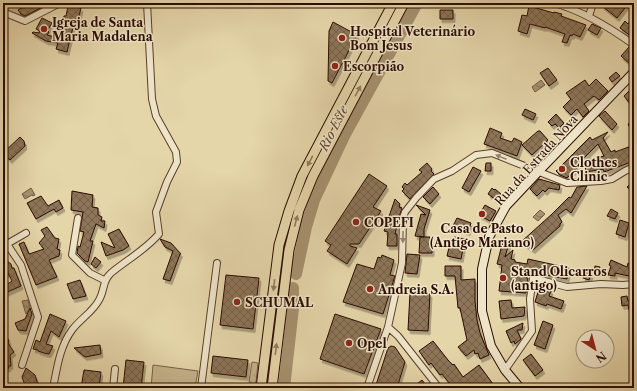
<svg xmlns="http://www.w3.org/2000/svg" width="637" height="391" viewBox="0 0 637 391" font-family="'Libre Caslon Text',serif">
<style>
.grass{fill:url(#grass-tufts);stroke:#786046}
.green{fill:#c5b48d;stroke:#786046}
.water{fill:url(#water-waves);stroke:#755c43}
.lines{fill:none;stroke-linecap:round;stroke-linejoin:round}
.river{stroke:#a69170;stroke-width:12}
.building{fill:url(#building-cross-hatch);stroke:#2b0c00;filter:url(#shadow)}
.street-casing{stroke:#5a3e2a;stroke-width:8}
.secondary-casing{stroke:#2b0c00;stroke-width:10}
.primary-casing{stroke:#2b0c00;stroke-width:11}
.street{stroke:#eee4c8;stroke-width:6}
.secondary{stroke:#eee4c8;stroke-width:8}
.primary{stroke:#e5d6aa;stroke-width:9}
.oneway{fill:#917b5e}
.oneway2{fill:#96836e}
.poi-dot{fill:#8f2418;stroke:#eee4c8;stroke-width:1.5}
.labels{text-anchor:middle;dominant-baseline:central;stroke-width:3;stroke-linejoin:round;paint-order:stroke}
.poi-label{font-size:12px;font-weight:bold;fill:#2b0c00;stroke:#eee4c8;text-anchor:start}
.street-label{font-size:12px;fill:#2b0c00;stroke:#eee4c8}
.water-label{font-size:13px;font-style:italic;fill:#624832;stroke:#eee4c8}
</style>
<defs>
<pattern id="grass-tufts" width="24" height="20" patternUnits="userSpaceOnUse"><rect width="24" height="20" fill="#c5b48d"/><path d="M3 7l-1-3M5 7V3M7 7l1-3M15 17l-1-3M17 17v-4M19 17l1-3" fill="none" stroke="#a99a78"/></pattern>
<pattern id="water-waves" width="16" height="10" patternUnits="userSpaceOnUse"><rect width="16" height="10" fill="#a69170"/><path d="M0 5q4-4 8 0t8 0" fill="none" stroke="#87755a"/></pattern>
<pattern id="building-cross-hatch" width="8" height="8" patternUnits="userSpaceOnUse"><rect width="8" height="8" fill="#8c7558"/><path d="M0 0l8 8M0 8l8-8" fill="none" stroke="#735e46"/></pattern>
<filter id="shadow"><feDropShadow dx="2" dy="3.5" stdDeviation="0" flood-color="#0004"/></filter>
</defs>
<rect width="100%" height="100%" fill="#e5d6aa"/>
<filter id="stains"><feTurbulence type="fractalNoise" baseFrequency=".005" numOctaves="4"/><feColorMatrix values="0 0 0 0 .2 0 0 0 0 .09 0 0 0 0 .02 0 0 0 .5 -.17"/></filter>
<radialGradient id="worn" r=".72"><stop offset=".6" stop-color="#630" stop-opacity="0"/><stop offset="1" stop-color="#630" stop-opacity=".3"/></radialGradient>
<path class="grass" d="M3,3H53L24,20L3,12Z
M252,362L258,363L256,382L251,385V382H249Z"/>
<path class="green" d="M153,365L198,371L195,388H151Z"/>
<path class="water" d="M541,80L545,85L535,92L532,87Z
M31,188L35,195L33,196L32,195L25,199L22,194Z
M540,210L545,214L538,221L533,217Z
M28,300L30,308L26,314L22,301Z"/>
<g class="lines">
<path class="river" d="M296,274L306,227L314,200L345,134L417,3
M284,388L293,308V288"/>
</g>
<path class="building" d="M31,3L33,6L38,3H50L25,16L21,14L18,10Z
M604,3H629L617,18L602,6Z
M68,6L81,8L78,20L75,19L67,52L56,49L58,43L46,41L32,33L33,32L39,33L40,31L36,29L42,18L52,23L47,31L49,32L47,35L58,38L64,16H66Z
M529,6L554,13V12L562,14L561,16L586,25L580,37L573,34L572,36L570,35L567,43L562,42L565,34L545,27V28L530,24L527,34L518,31L522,15L527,16Z
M440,10H453V19H440Z
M625,21L628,24L630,21L634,24V34L632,37L620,28Z
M333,22L357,35L332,83L328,81L329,31Z
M592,24L601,28L597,35L588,30Z
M629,47L634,49V62L631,65L621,56Z
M548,68L557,80L549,86L540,73Z
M616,72L620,76L612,82L609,78Z
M596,79L608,91L599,100L594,96L584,104L589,111L583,117L577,109L571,115L563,107L571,99L566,93L585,80L589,86Z
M634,86V109L624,96Z
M525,109L536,114L533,120L522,115Z
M605,111L617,124L612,130L599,116Z
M556,114L564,123L559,128L555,124L552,126L548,122Z
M634,121V136L628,124Z
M490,128L502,133L500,138L512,142L514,138L522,142L517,156L484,144Z
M538,131H540L548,140L532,155L522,145Z
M608,132L603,138L611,152L615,150V152L634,145V161L604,172L603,169L586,172L584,161L604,156L598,144L580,162L584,161L567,178L560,175L556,171L590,137L592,140Z
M20,137L24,141L25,146L10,160L3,153Z
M427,163L432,169L431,171L434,174L410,199L402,191L404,189L402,187L405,183L407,185L422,172L419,170Z
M486,163H491V171H485Z
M473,167L481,171L469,192L462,188Z
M369,174L387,186L373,207L381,211L359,244H350V246L357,248L347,264L327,251L331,245L325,241Z
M539,179L560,185L559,190L549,188L545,192L543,190L537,196L530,189Z
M634,180V193L627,187Z
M587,186L571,213L566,209L558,215L562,222L560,224V226L533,250L521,242L552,214L569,197L571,198L577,187Z
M433,187L439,194L430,204L423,197Z
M492,188L494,190L495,189L501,194L496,200L488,194Z
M72,191L93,195L92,207L98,208V215L102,217L101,221H105L104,228L96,224L90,241H93L88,262L85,261L77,253L78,246L80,247L84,232L80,231L83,212L71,210Z
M41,196L48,206L59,200L63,208L56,212L54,209L36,219L27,203Z
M395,199L400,204L399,207L402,208L399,217L395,234H397V246H387L388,232L384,231Z
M416,205L430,210L424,229V237L415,236L421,214L426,215Z
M485,205L496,211L490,221L479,215Z
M611,209L618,213L615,219L607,216Z
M457,218L471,223L468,232L453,226Z
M620,220L629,223L625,237L616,234Z
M47,227L55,238L59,239L57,249L60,250L59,256L49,260L57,277L36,285L19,244L24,242L29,254L44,249L39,243L45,236L41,230Z
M119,229L129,246L123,250L106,256L101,242L115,248L108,234Z
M420,237H430V243H432V253H419Z
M454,237L465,239L461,259L447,256L451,239L454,240Z
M160,239L171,243L181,254H180L170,281L163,279L173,251L165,247Z
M503,241L509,243L505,257L513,250L511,259L515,260V262L527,264L528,259L569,268L567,279L520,270L519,275L528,278L526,293L499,291L502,265L497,264Z
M407,254L420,255L417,274L405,273Z
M382,255L394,260L390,275L395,276L383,314L343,302L357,264L374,269L378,257L381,258Z
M95,257L101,262L96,268L91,264Z
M611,260L627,267L628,263L634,265V276L629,275V276L615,273V276L608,275L611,266L609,265Z
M7,261L11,264L12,268H14L21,286L3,294V287L12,281L8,273L3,274V265Z
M445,266H461V280L475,279V301L477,320L480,333L489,355L480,359L478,353L475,354L474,350L466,356L458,347L467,340L460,308H458L455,276H445Z
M595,266L600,267L598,273L594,271Z
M585,272L591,274L589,280L583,278Z
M226,275L259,278L253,329L220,325Z
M80,280L86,296L73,299L67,284Z
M540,285L552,288L549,296L564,301L561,309L547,304L546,306L535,302Z
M410,293L430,294L428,331L408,330Z
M627,296L628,301L633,300L634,321L632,322L628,305L622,306L621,297Z
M511,300L512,308L525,307L524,316L501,319L499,301Z
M30,308L32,314L26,331L18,330L15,323L25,319Z
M50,314L66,321L59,337L51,331L46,344L53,346L49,354L44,353L38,351V350L33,349L36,340L40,342Z
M335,314L381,329L364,374L320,359Z
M543,321L553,325L545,349L534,345Z
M523,323L522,330H517L521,339L515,344L514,341L511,343L506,331Z
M3,330L9,341L8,343L14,352L10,355L11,366H8L9,368L3,369Z
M433,341L448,360L453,365L454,364L463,377L479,365L496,388H453L442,374L440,375L431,363L429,365L419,351Z
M100,345L101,354L85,357L74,348Z
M391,346L395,347L405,362L397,388H375L388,348Z
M531,354L543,370L535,376L523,360Z
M213,356L248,360L246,377L211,373Z
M126,360L144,362L141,388H123Z
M26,368L35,375L39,388H26L22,377Z
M84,370L101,372L99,388H81Z
M422,380L428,388H412Z"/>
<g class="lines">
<defs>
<path id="street" d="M554,3C583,11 609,27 634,45
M3,12L25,21L60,3
M589,16L593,3
M78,218L72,255L90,273L104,280
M3,238L21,265L38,317L22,365
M7,244L26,233
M388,327L398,336L439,388
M505,370L532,331L530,299L533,278L567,287L601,284L623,285L634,284
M53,388C57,368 60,346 72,330C80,319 93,312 99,300C105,290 102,281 111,273C128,259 144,251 159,234L156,212L167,182L177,162L176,152L156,116L152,99L147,3
M113,388L115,369
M201,388L217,263
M367,388L388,327L402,263L403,218L405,212L416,198L434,179L452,171L476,155L492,153L567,183L601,181L612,179L625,171L634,167"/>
<path id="secondary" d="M520,388L505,370L491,346L482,311V269L489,237L506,206L538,172L634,72"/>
<path id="primary" d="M261,388L279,245L289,211L302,176L393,3
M272,388L289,250L299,210L313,176L404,3"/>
</defs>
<use href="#street" class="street-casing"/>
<use href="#secondary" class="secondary-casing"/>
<use href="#primary" class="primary-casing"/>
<use href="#street" class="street"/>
<use href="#secondary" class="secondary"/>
<use href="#primary" class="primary"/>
</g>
<defs><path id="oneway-solid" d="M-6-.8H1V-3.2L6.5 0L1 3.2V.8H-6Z"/></defs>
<g class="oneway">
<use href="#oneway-solid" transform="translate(358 91) rotate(-62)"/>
<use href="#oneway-solid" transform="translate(310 161) rotate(117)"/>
<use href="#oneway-solid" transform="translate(296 221) rotate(-75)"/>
<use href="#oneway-solid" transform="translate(274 285) rotate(97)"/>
<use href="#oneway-solid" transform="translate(276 349) rotate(-83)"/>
</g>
<g class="oneway2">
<use href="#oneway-solid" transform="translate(501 157) rotate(-158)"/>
<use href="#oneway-solid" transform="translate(403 237) rotate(91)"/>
</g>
<g class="poi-dot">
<circle cx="44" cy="29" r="4"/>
<circle cx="342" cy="38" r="4"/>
<circle cx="335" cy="66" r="4"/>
<circle cx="562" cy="169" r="4"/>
<circle cx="482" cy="214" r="4"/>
<circle cx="356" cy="222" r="4"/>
<circle cx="503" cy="278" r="4"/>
<circle cx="370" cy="289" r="4"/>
<circle cx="237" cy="302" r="4"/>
<circle cx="349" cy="343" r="4"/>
</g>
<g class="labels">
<g class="poi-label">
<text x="52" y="22">Igreja de Santa<tspan x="52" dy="14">Maria Madalena</tspan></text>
<text x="350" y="31">Hospital Veterinário<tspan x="350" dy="14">Bom Jesus</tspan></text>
<text x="343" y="66">Escorpião</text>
<text x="570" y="162">Clothes<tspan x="570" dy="14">Clinic</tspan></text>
<text x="364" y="222">COPEFI</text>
<text x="482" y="228" text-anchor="middle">Casa de Pasto<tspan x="482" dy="14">(Antigo Mariano)</tspan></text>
<text x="511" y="271">Stand Olicarros<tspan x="511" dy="14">(antigo)</tspan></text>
<text x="378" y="289">Andreia S.A.</text>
<text x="245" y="302">SCHUMAL</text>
<text x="357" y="343">Opel</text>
</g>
<g class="street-label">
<text transform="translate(536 160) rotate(-48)">Rua da Estrada Nova</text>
</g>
<g class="water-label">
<text transform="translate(333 128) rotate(-63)">Rio Este</text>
</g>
</g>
<rect width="637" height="391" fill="none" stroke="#e5d6aa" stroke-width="16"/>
<rect x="4" y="4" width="629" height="383" fill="none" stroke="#2b0c00" stroke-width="2"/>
<rect x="8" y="8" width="621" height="375" fill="none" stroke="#2b0c00"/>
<g transform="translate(595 349) rotate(144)"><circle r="19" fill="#eee4c8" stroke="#a08e78"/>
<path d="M0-3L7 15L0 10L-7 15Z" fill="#8f2418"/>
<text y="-6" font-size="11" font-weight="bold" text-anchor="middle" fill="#2b0c00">N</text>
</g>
<rect width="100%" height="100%" filter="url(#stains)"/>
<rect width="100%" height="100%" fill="url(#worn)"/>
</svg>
